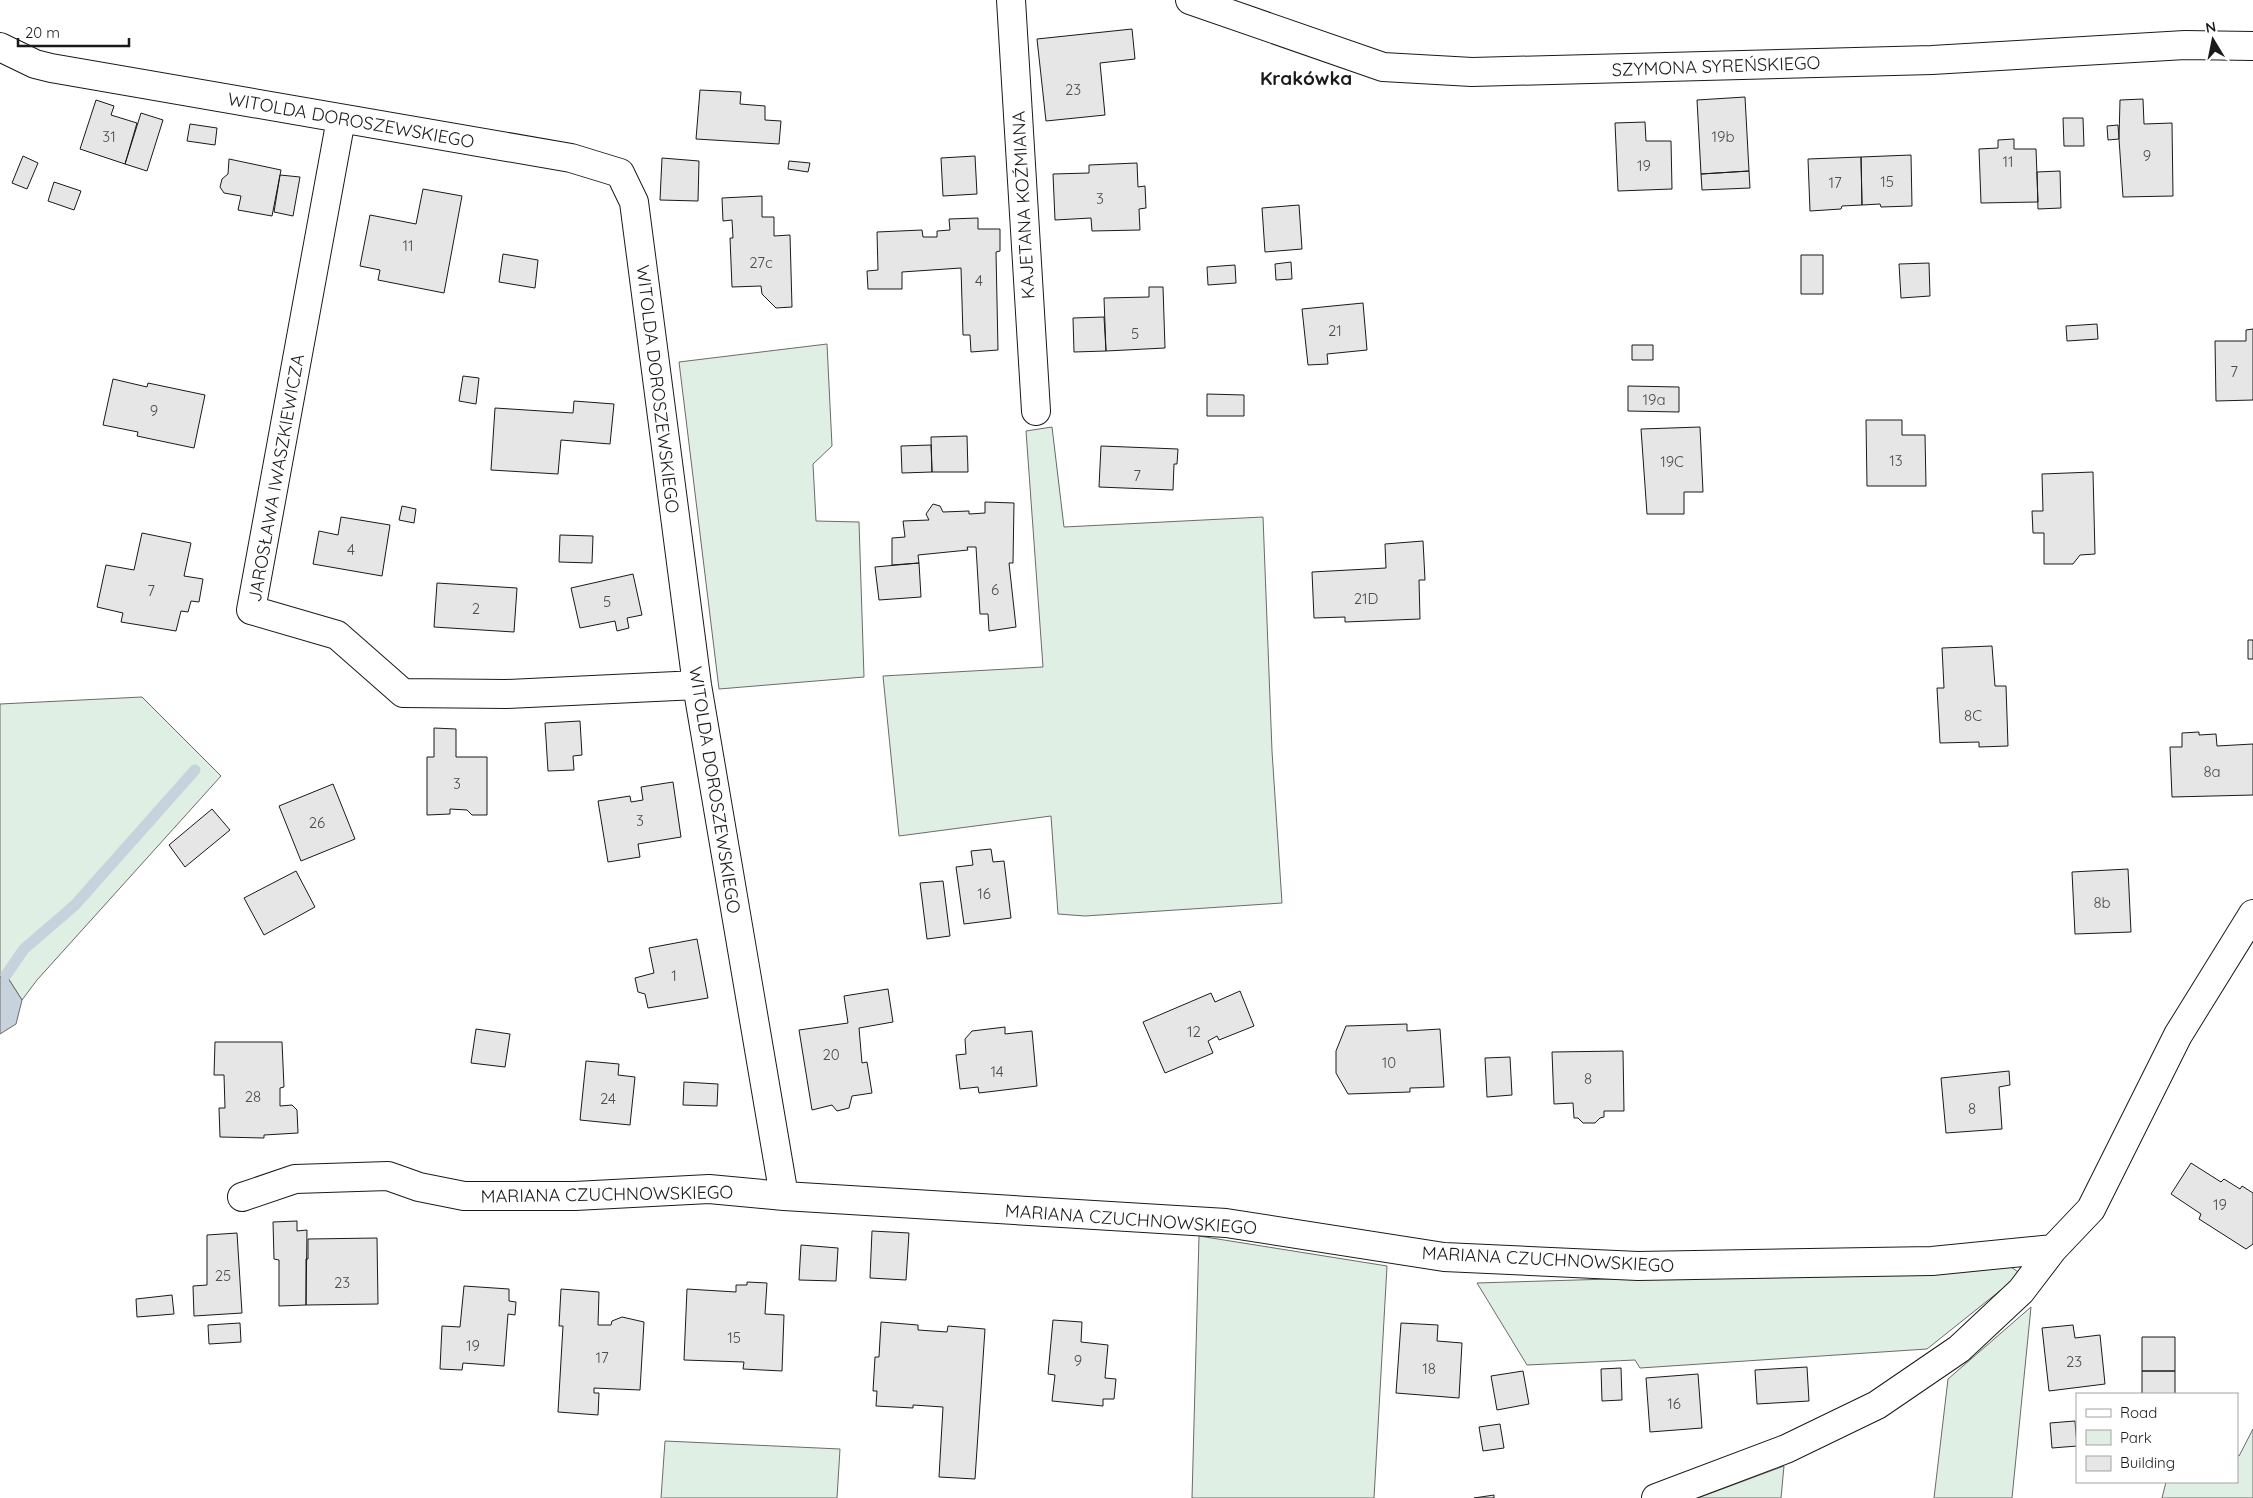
<svg xmlns="http://www.w3.org/2000/svg" width="2253" height="1498" viewBox="0 0 2253 1498" font-family="Quicksand,sans-serif">
<style>
.green{fill:#e0efe3;stroke:#6a6a6a}
.water{fill:#c6d2dc;stroke:#6a6a6a}
.lines{fill:none;stroke-linecap:round;stroke-linejoin:round}
.stream{stroke:#c6d2dc;stroke-width:11}
.building{fill:#e6e6e6;stroke:#1a1a1a}
.minor-casing{stroke:#1a1a1a;stroke-width:30}
.minor{stroke:#fff;stroke-width:28}
.labels{text-anchor:middle;dominant-baseline:central;stroke-width:4;stroke-linejoin:round;paint-order:stroke}
.number-label{font-size:15px;fill:#4d4d4d}
.street-label{font-size:18px;fill:#1a1a1a;stroke:#fff}
.neighbourhood-label{font-size:19px;font-weight:bold;fill:#1a1a1a;stroke:#fff}
</style>
<rect width="100%" height="100%" fill="#fff"/>
<path class="green" d="M827,344L832,446L813,464L816,521L859,522L864,677L719,689L679,362Z
M1052,427L1064,527L1263,517L1272,751L1282,903L1085,916L1058,914L1051,816L899,836L883,676L1043,667L1026,431Z
M142,697L221,776L37,980L22,1000L6,975L0,977V704Z
M1199,1236L1387,1266L1374,1498H1192Z
M2011,1267L2021,1274L1927,1349L1640,1368L1635,1360L1527,1365L1477,1283Z
M2031,1307L2012,1498H1934L1948,1379Z
M2253,1429V1498H2162L2166,1482H2237V1455L2239,1456Z
M665,1441L840,1449L837,1498H661Z
M1784,1466L1781,1498H1698Z"/>
<path class="water" d="M6,975L22,1000L16,1024L0,1034V977Z"/>
<g class="lines">
<path class="stream" d="M6,975L24,949L75,905L195,770"/>
</g>
<path class="building" d="M1132,29L1135,59L1100,63L1105,115L1046,121L1037,39Z
M700,90L741,92L740,104L765,106V120L781,121L779,144L696,139Z
M1745,97L1749,171L1701,174L1697,100Z
M2143,99L2144,124L2172,123L2173,196L2123,197L2119,139L2120,100Z
M96,100L114,106L111,115L137,123L125,164L80,149Z
M141,113L163,120L147,171L125,164Z
M2063,118H2083L2084,146H2064Z
M1645,122L1646,141H1671L1672,189L1618,191L1615,123Z
M190,124L217,128L215,145L187,141Z
M2118,125L2119,139L2108,140L2107,126Z
M2014,139V149H2036L2038,202L1981,203L1979,149L1998,148V140Z
M1911,155L1912,206L1881,207L1880,204L1862,205L1861,157Z
M23,156L38,163L27,189L12,183Z
M975,156L977,194L943,196L941,158Z
M1861,157L1862,205L1842,206L1841,209L1810,211L1808,159Z
M662,158L699,161L698,201L660,200Z
M229,159L281,170L272,216L238,210L241,196L224,193L220,187L222,179L228,174Z
M789,161L810,163L808,172L788,169Z
M1137,163L1138,187L1145,186L1146,208L1139,209L1140,230L1092,231L1091,218L1055,220L1053,174L1089,173V165Z
M1749,171L1750,188L1702,190L1701,174Z
M2060,171L2061,208L2038,209L2037,172Z
M280,175L300,177L293,216L274,212Z
M54,182L81,191L74,210L48,201Z
M423,189L462,196L444,293L378,280L380,270L360,266L370,215L416,224Z
M762,196V217H774V236L790,235L792,307L776,308L762,294L761,286L732,287L730,238H733L732,220L723,221L722,198Z
M1299,205L1302,249L1265,252L1262,208Z
M978,218V229H1000V251L996,252L998,350L971,352L970,335H963L961,268L902,272V289H868L867,271L878,270L877,232L922,230L923,237H937V231L950,230L949,219Z
M503,254L538,260L535,288L499,282Z
M1801,255H1823V294H1801Z
M1291,262L1292,279L1276,280L1275,264Z
M1929,263L1930,296L1901,298L1899,264Z
M1235,265L1236,283L1208,285L1207,267Z
M1149,287H1163L1165,348L1106,351L1104,298L1149,297Z
M1363,303L1367,350L1327,354L1328,364L1308,365L1302,309Z
M1104,317L1106,351L1074,352L1073,318Z
M2097,324L2098,339L2067,341L2066,326Z
M2253,329V400L2216,401L2215,341H2246V330Z
M1632,345H1653V360H1632Z
M463,376L479,378L476,404L459,401Z
M113,379L147,387L148,383L205,395L194,448L137,436L138,432L103,425Z
M1628,386L1679,387V412L1628,411Z
M1207,394L1244,395V416H1207Z
M574,401L614,404L610,444L561,440L558,474L491,470L495,408L573,413Z
M1866,420H1902V435H1925L1926,486H1867Z
M1700,427L1703,492H1684V514H1647L1641,429Z
M967,436L968,472H932L931,437Z
M931,445L932,472L902,473L901,446Z
M1101,446L1178,449L1177,464H1174L1173,490L1099,487Z
M2093,472L2095,554L2080,555L2073,564H2044V533H2033L2032,511H2043L2042,474Z
M985,502L1014,503L1013,563H1009L1016,627L989,631L988,614H980L976,547H967L968,550L918,555L919,563L892,565V538L905,537L903,521L929,520L926,514L933,504L940,506L943,512L969,511V514L985,513Z
M402,506L416,509L414,523L399,520Z
M341,517L390,525L382,576L313,564L319,531L338,535Z
M142,533L191,543L184,576L203,579L199,602L191,601L188,612L181,611L176,631L121,622L123,613L97,607L106,565L134,570Z
M560,535L593,536L592,563L559,562Z
M1423,541L1425,580H1419L1420,619L1345,622V617L1314,618L1312,572L1386,568L1385,544Z
M919,563L921,597L879,600L875,567Z
M633,574L642,615L627,618L629,628L617,631L615,621L580,628L571,588Z
M437,583L517,588L514,632L434,627Z
M2248,640H2253V659H2248Z
M1992,646L1995,686H2006L2008,746L1979,747V742L1940,743L1937,688H1944L1942,648Z
M580,721L582,755L573,756L574,770L548,771L545,723Z
M434,728L456,729V757H487V815H472L467,810L450,809V814L427,815V757H434Z
M2199,732V735L2216,734L2217,746L2253,744V795L2172,797L2170,747H2182V733Z
M673,782L681,837L638,844L640,857L608,862L598,801L630,796L631,802L643,800L641,787Z
M333,784L355,839L301,861L279,806Z
M212,809L230,830L185,867L169,845Z
M991,849L993,862L1004,861L1011,918L964,924L956,867L973,865L971,851Z
M2128,869L2131,932L2075,934L2072,872Z
M296,871L315,907L264,935L244,898Z
M943,881L950,936L927,939L920,883Z
M697,939L708,998L648,1008L645,994L638,992L635,978L654,973L649,948Z
M888,989L893,1022L859,1028L862,1063L867,1062L872,1093L852,1096L849,1108L837,1111L832,1105L812,1110L799,1030L848,1023L844,996Z
M1240,991L1254,1026L1219,1040L1217,1036L1208,1041L1213,1053L1165,1073L1143,1022L1211,993L1215,1002Z
M1407,1024V1031L1440,1029L1444,1087L1410,1088V1092L1348,1094L1336,1073V1051L1346,1026Z
M1005,1027V1034L1032,1031L1037,1086L979,1093L978,1087L960,1089L956,1055L966,1054L965,1039L972,1031Z
M476,1029L510,1034L505,1067L471,1063Z
M215,1042H282L284,1087L280,1088V1106L292,1105L297,1110L298,1133L264,1135V1138L220,1137L219,1108H225L224,1075H214Z
M1623,1051L1624,1111H1604V1117L1600,1118L1595,1123H1583L1578,1118H1574L1573,1103L1554,1104L1552,1052Z
M1510,1057L1512,1095L1487,1097L1485,1058Z
M586,1061L619,1064L618,1075L635,1077L630,1125L580,1120Z
M2009,1071L2010,1085L1999,1087L2002,1129L1946,1133L1941,1078Z
M684,1082L718,1084L717,1106L683,1105Z
M2191,1163L2221,1182L2224,1179L2240,1189L2242,1186L2253,1193V1244L2246,1249L2199,1219L2201,1214L2171,1194Z
M297,1221V1231L307,1230L306,1305L279,1306V1260L274,1259L273,1222Z
M872,1231L909,1233L906,1280L870,1278Z
M237,1233L242,1313L194,1316L193,1286L207,1285V1235Z
M377,1238L378,1304L306,1305V1259H308V1239Z
M801,1245L838,1248L836,1281L799,1280Z
M747,1282L767,1283L765,1314L784,1315L782,1371L743,1369L744,1362L684,1360L687,1289L736,1292V1285H747Z
M464,1286L509,1289V1301L516,1302L515,1315L508,1314L504,1366L463,1363L462,1370L440,1369L442,1326L460,1327Z
M561,1289L599,1292L598,1325H611L612,1321L622,1317L644,1322L640,1390L594,1388V1393H599L598,1415L558,1412L563,1326H559Z
M172,1295L174,1314L137,1317L136,1299Z
M1053,1320L1082,1322L1081,1342L1108,1345L1105,1378L1116,1379L1114,1399H1103V1406L1052,1401L1055,1375L1048,1374Z
M881,1322L918,1325V1330L947,1332L948,1326L985,1329L975,1479L939,1477L943,1407L913,1405V1408L876,1406L877,1391H873L875,1357H879Z
M240,1323L241,1342L209,1344L208,1325Z
M1401,1323L1438,1325L1437,1341L1462,1343L1459,1398L1396,1393Z
M2073,1325L2075,1338L2100,1335L2105,1384L2049,1391L2042,1328Z
M2142,1337H2175V1371H2142Z
M1807,1367L1809,1401L1757,1404L1755,1370Z
M1621,1368L1622,1400L1602,1401L1601,1369Z
M1523,1371L1529,1404L1497,1410L1491,1376Z
M2142,1371H2175V1394H2142Z
M1698,1374L1702,1428L1650,1432L1646,1378Z
M2075,1421L2077,1446L2052,1448L2050,1423Z
M1500,1424L1504,1448L1483,1451L1479,1427Z
M1494,1495V1498H1474Z"/>
<g class="lines">
<defs>
<path id="minor" d="M1011,0L1036,411
M1190,0L1383,67L1472,72L1932,60L2185,45L2253,46
M0,47L35,64L51,68L571,158L620,173L634,202L697,685L784,1196
M341,119L251,610L337,635L403,693L506,694L697,685
M242,1197L295,1179L388,1176L419,1187L464,1196H575L709,1189L784,1196L1226,1223L1444,1257L1638,1266L1932,1261L2053,1249
M1656,1498L1786,1449L1877,1405L1959,1349L2021,1291L2053,1249L2091,1209L2178,1035L2253,914"/>
</defs>
<use href="#minor" class="minor-casing"/>
<use href="#minor" class="minor"/>
</g>
<g class="labels">
<g class="number-label">
<text x="1073" y="89">23</text>
<text x="109" y="136">31</text>
<text x="1723" y="136">19b</text>
<text x="2147" y="155">9</text>
<text x="2008" y="161">11</text>
<text x="1644" y="165">19</text>
<text x="1887" y="181">15</text>
<text x="1835" y="182">17</text>
<text x="1100" y="198">3</text>
<text x="408" y="245">11</text>
<text x="761" y="262">27c</text>
<text x="979" y="280">4</text>
<text x="1335" y="330">21</text>
<text x="1135" y="333">5</text>
<text x="2234" y="371">7</text>
<text x="1654" y="399">19a</text>
<text x="154" y="410">9</text>
<text x="1896" y="460">13</text>
<text x="1672" y="461">19C</text>
<text x="1137" y="475">7</text>
<text x="351" y="549">4</text>
<text x="995" y="589">6</text>
<text x="151" y="590">7</text>
<text x="1366" y="598">21D</text>
<text x="607" y="601">5</text>
<text x="476" y="608">2</text>
<text x="1973" y="715">8C</text>
<text x="2212" y="771">8a</text>
<text x="457" y="783">3</text>
<text x="640" y="820">3</text>
<text x="317" y="822">26</text>
<text x="984" y="893">16</text>
<text x="2102" y="902">8b</text>
<text x="674" y="975">1</text>
<text x="1194" y="1031">12</text>
<text x="831" y="1054">20</text>
<text x="1389" y="1062">10</text>
<text x="997" y="1071">14</text>
<text x="1588" y="1078">8</text>
<text x="253" y="1096">28</text>
<text x="608" y="1098">24</text>
<text x="1972" y="1108">8</text>
<text x="2220" y="1204">19</text>
<text x="223" y="1275">25</text>
<text x="342" y="1282">23</text>
<text x="734" y="1337">15</text>
<text x="473" y="1345">19</text>
<text x="602" y="1357">17</text>
<text x="1078" y="1360">9</text>
<text x="2074" y="1361">23</text>
<text x="1429" y="1368">18</text>
<text x="1674" y="1403">16</text>
</g>
<g class="street-label">
<text transform="translate(1716 66) rotate(-2)">SZYMONA SYREŃSKIEGO</text>
<text transform="translate(351 120) rotate(10)">WITOLDA DOROSZEWSKIEGO</text>
<text transform="translate(1023 205) rotate(-93)">KAJETANA KOŹMIANA</text>
<text transform="translate(658 389) rotate(83)">WITOLDA DOROSZEWSKIEGO</text>
<text transform="translate(276 478) rotate(-80)">JAROSŁAWA IWASZKIEWICZA</text>
<text transform="translate(715 790) rotate(81)">WITOLDA DOROSZEWSKIEGO</text>
<text transform="translate(607 1194) rotate(-1)">MARIANA CZUCHNOWSKIEGO</text>
<text transform="translate(1131 1219) rotate(4)">MARIANA CZUCHNOWSKIEGO</text>
<text transform="translate(1548 1259) rotate(3)">MARIANA CZUCHNOWSKIEGO</text>
</g>
<g class="neighbourhood-label">
<text x="1306" y="78">Krakówka</text>
</g>
</g>
<rect x="2076" y="1393" width="162" height="90" fill="#ffffff" stroke="#a3a3a3"/>
<rect x="2086" y="1409" width="25" height="8" fill="#ffffff" stroke="#a3a3a3"/>
<text x="2120" y="1418" font-size="15" fill="#1a1a1a">Road</text>
<rect x="2086" y="1430" width="25" height="15" fill="#e0efe3" stroke="#a3a3a3"/>
<text x="2120" y="1443" font-size="15" fill="#1a1a1a">Park</text>
<rect x="2086" y="1456" width="25" height="15" fill="#e6e6e6" stroke="#a3a3a3"/>
<text x="2120" y="1468" font-size="15" fill="#1a1a1a">Building</text>
<g transform="translate(2213 40) rotate(350)" stroke="#ffffff" stroke-width="4" paint-order="stroke">
<path d="M0-4L9 19L0 12L-9 19Z" fill="#1a1a1a"/>
<text y="-8" font-size="14" font-weight="bold" text-anchor="middle" fill="#1a1a1a">N</text>
</g>
<path d="M18 38v8h111v-8" fill="none" stroke="#1a1a1a" stroke-width="2.5"/>
<text x="25" y="38" font-size="15" fill="#1a1a1a" stroke="#ffffff" stroke-width="4" paint-order="stroke">20 m</text>
</svg>
